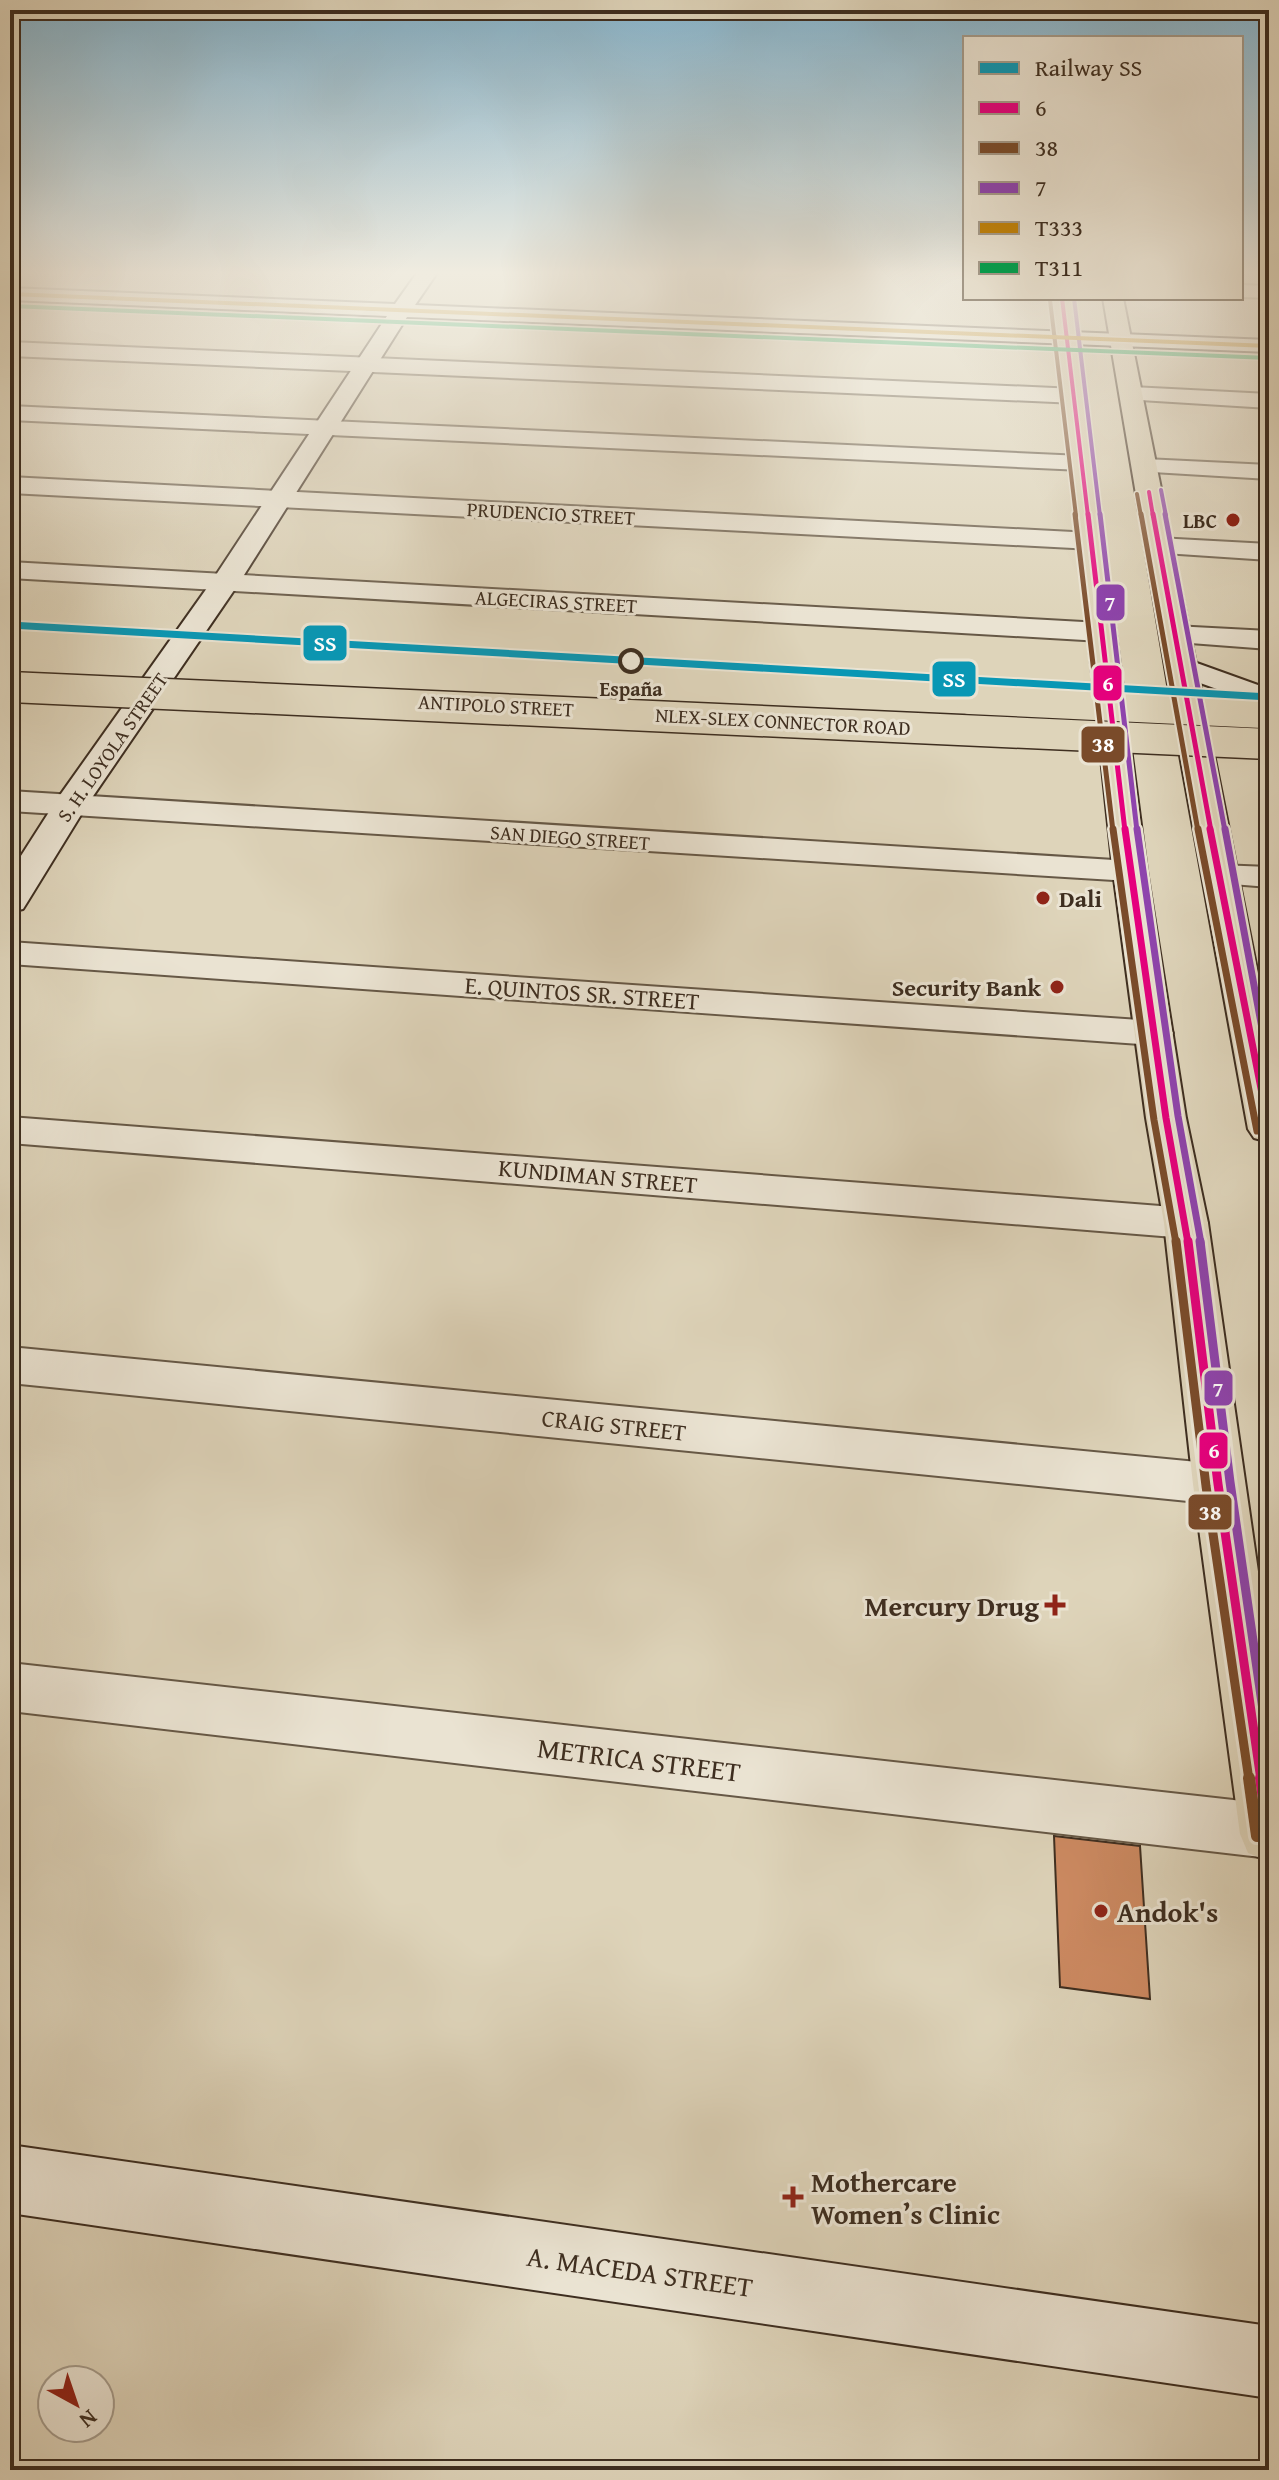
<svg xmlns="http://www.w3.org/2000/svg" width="1279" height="2480" viewBox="0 0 1279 2480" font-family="'Gentium Book Plus',serif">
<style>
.building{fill:#cd8a62;stroke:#3e2e20;stroke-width:2}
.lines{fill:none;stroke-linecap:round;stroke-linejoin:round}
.street-casing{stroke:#665846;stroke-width:4}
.secondary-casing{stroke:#3e2e20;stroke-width:4}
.primary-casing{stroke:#3e2e20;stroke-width:4}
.street{fill:#eae3d2;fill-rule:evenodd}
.secondary{fill:#eae3d2;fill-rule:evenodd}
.primary{fill:#ded4ba;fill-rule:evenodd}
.highway-bridge-casing{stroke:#3e2e20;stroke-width:33;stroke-linecap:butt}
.highway-bridge{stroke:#ded4ba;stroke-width:30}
.bus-1-far4-casing{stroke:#eae3d2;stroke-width:7}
.bus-1-far3-casing{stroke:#eae3d2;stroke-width:9}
.bus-1-far2-casing{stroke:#eae3d2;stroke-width:12}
.bus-1-far1-casing{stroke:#eae3d2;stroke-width:15}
.bus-1-casing{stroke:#eae3d2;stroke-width:18}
.bus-2-far4-casing{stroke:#eae3d2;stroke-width:7}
.bus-2-far3-casing{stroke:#eae3d2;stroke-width:9}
.bus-2-far2-casing{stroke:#eae3d2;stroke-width:12}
.bus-2-far1-casing{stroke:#eae3d2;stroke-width:15}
.bus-2-casing{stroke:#eae3d2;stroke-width:18}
.bus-3-far3-casing{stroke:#eae3d2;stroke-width:7}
.bus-3-far2-casing{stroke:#eae3d2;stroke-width:9}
.bus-3-far1-casing{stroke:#eae3d2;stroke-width:12}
.bus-3-casing{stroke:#eae3d2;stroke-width:15}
.bus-4-casing{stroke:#eae3d2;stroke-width:7}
.bus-5-casing{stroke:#eae3d2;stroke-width:7}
.bus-1-far4{stroke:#e5007d;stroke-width:4}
.bus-1-far3{stroke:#e5007d;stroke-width:5}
.bus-1-far2{stroke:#e5007d;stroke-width:7}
.bus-1-far1{stroke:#e5007d;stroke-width:9}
.bus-1{stroke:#e5007d;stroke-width:12}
.bus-2-far4{stroke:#7a4b2a;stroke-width:4}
.bus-2-far3{stroke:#7a4b2a;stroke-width:5}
.bus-2-far2{stroke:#7a4b2a;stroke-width:7}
.bus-2-far1{stroke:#7a4b2a;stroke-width:9}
.bus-2{stroke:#7a4b2a;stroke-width:12}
.bus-3-far3{stroke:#8e44ad;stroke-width:4}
.bus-3-far2{stroke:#8e44ad;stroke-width:5}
.bus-3-far1{stroke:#8e44ad;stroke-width:7}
.bus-3{stroke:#8e44ad;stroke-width:9}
.bus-4{stroke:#c0820a;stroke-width:4}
.bus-5{stroke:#03a04f;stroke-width:4}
.rail-1-casing{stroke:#eae3d2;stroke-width:11}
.rail-1{stroke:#0997b4;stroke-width:7}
.poi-dot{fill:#8f2418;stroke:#eae3d2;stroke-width:3}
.stop-dot{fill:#eae3d2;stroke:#3e2e20;stroke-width:4}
.labels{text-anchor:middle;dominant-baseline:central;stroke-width:6;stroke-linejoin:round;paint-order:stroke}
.far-street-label{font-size:20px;fill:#3e2e20;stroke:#eae3d2}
.far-poi-label{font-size:20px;font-weight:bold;fill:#3e2e20;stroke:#eae3d2;text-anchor:end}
.far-stop-label{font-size:20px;font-weight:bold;fill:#3e2e20;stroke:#eae3d2}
.poi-label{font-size:24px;font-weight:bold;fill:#3e2e20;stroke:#eae3d2;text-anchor:start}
.street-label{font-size:24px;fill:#3e2e20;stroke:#eae3d2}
.near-poi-label{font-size:28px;font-weight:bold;fill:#3e2e20;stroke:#eae3d2;text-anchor:start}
.near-street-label{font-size:28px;fill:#3e2e20;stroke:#eae3d2}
.line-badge{stroke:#eae3d2;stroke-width:3}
.badge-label{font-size:22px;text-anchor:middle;font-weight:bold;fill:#fff}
</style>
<rect width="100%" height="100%" fill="#ded4ba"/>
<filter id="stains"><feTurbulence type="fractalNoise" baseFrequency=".0025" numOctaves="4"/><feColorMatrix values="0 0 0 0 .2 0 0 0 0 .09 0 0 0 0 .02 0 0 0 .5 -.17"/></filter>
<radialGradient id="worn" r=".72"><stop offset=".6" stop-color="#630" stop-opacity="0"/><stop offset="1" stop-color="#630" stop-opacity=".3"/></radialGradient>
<path class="building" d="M1054,1836L1140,1846L1150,1999L1060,1987Z"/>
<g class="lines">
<defs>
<path id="street" d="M1241,285L1269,286V298L1241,297Z
M10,342L1076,389L1084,391L1087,396L1084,401L1076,403L10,356Z
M1132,387L1269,394V408L1124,399L1121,394L1124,389Z
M10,406L1082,456L1091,458L1094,463L1091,468L1082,470L10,420Z
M1145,459L1269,465V479L1136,471L1133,466L1136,461Z
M10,477L1092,533L1101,535L1105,541L1101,547L1092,549L10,493Z
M1158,538L1269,544V560L1149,552L1145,546L1149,540Z
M10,562L1101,623L1111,626L1115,632L1111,638L1101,641L10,578Z
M1174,626L1269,631V649L1164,641L1160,635L1164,629Z
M10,791L1130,861L1142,864L1147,871L1142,878L1130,881L10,811Z
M1219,865L1269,867V887L1207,882L1202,875L1207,868Z
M10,942L1154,1021L1168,1025L1173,1033L1168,1041L1154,1045L10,964Z
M10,1117L1186,1208L1201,1212L1208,1223L1201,1234L1186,1238L10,1143Z
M10,1347L1218,1464L1236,1470L1243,1484L1236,1498L1218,1504L10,1383Z
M10,1663L1269,1804V1858L10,1711Z"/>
<path id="secondary" d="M417,273H437L415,305L1269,340V352L407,317L239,583L87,805L28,901L23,909L10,912V873L58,798L212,581L387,316L10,300V288L395,304Z
M1180,657L1269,689V708L1170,672L1165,666L1170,660Z
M10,2145L1269,2326V2398L10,2213Z"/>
<path id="primary" d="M1052,298H1072L1147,871L1186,1118L1208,1223L1269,1648V1861L1248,1853L1240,1834L1193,1484L1164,1223L1146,1118L1113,871Z
M1103,298H1123L1269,1030V1142L1254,1138L1248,1129L1179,750Z"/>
</defs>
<use href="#street" class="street-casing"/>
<use href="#secondary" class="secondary-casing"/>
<use href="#primary" class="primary-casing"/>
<use href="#street" class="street"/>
<use href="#secondary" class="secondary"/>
<use href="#primary" class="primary"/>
<defs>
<path id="highway-bridge" d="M10,687L1269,744
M970,699L1263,713"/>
</defs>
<use href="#highway-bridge" class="highway-bridge-casing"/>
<use href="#highway-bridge" class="highway-bridge"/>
<defs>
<path id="bus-1-far4" d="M1062,298L1088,516
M1149,492L1153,516"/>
<path id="bus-1-far3" d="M1088,514L1125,831
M1153,514L1211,831"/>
<path id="bus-1-far2" d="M1125,829L1166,1118L1188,1243
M1210,829L1269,1129"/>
<path id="bus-1-far1" d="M1188,1241L1218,1484L1261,1780"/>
<path id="bus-1" d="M1261,1778L1269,1834"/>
<path id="bus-2-far4" d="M1050,300L1076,516
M1137,494L1141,516"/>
<path id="bus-2-far3" d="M1075,514L1113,831
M1141,514L1198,831"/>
<path id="bus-2-far2" d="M1113,829L1154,1120L1176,1243
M1198,829L1257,1131"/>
<path id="bus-2-far1" d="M1176,1241L1206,1486L1249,1780"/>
<path id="bus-2" d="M1249,1778L1257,1836"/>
<path id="bus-3-far3" d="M1074,298L1100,516
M1161,490L1166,516"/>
<path id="bus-3-far2" d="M1100,514L1137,831
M1165,514L1225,831"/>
<path id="bus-3-far1" d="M1137,829L1178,1116L1201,1243
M1225,829L1269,1066"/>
<path id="bus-3" d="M1200,1241L1230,1482L1269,1751"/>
<path id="bus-4" d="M10,294L1269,346"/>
<path id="bus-5" d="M10,306L1269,358"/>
</defs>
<use href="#bus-1-far4" class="bus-1-far4-casing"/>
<use href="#bus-1-far3" class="bus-1-far3-casing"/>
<use href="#bus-1-far2" class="bus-1-far2-casing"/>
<use href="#bus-1-far1" class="bus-1-far1-casing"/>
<use href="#bus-1" class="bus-1-casing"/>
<use href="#bus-2-far4" class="bus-2-far4-casing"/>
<use href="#bus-2-far3" class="bus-2-far3-casing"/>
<use href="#bus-2-far2" class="bus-2-far2-casing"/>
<use href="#bus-2-far1" class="bus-2-far1-casing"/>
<use href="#bus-2" class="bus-2-casing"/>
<use href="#bus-3-far3" class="bus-3-far3-casing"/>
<use href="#bus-3-far2" class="bus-3-far2-casing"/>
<use href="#bus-3-far1" class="bus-3-far1-casing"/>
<use href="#bus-3" class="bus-3-casing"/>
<use href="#bus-4" class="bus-4-casing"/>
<use href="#bus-5" class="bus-5-casing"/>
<use href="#bus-1-far4" class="bus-1-far4"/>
<use href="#bus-1-far3" class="bus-1-far3"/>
<use href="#bus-1-far2" class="bus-1-far2"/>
<use href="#bus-1-far1" class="bus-1-far1"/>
<use href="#bus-1" class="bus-1"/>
<use href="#bus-2-far4" class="bus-2-far4"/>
<use href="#bus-2-far3" class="bus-2-far3"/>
<use href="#bus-2-far2" class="bus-2-far2"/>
<use href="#bus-2-far1" class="bus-2-far1"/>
<use href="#bus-2" class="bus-2"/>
<use href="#bus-3-far3" class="bus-3-far3"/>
<use href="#bus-3-far2" class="bus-3-far2"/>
<use href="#bus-3-far1" class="bus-3-far1"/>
<use href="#bus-3" class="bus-3"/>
<use href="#bus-4" class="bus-4"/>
<use href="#bus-5" class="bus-5"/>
<defs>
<path id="rail-1" d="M10,625L1269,697"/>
</defs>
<use href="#rail-1" class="rail-1-casing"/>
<use href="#rail-1" class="rail-1"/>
</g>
<linearGradient id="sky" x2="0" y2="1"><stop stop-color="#86b6d0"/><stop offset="0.44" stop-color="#f0ece0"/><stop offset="1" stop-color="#f0ece0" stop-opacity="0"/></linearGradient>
<rect width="1279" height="620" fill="url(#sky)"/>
<g class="poi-dot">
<circle cx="1233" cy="520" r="8"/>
<circle cx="1043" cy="898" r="8"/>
<circle cx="1057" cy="987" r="8"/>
<path d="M1051 1593h8v8h8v8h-8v8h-8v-8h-8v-8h8z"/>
<circle cx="1101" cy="1911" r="8"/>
<path d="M789 2185h8v8h8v8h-8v8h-8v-8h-8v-8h8z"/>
</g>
<circle class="stop-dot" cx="631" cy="661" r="11"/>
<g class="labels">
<g class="far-street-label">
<text transform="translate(551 513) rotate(3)">PRUDENCIO STREET</text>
<text transform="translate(556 601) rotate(3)">ALGECIRAS STREET</text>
<text transform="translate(496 705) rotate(3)">ANTIPOLO STREET</text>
<text transform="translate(783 721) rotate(3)">NLEX-SLEX CONNECTOR ROAD</text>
<text transform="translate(112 747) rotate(-55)">S. H. LOYOLA STREET</text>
<text transform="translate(570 837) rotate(4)">SAN DIEGO STREET</text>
</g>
<g class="far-poi-label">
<text x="1217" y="520">LBC</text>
</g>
<g class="far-stop-label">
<text x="631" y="688">España</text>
</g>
<g class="poi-label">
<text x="1059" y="898">Dali</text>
<text x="1041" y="987" text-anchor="end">Security Bank</text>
</g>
<g class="street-label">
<text transform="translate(582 993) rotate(4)">E. QUINTOS SR. STREET</text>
<text transform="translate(598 1176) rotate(5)">KUNDIMAN STREET</text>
<text transform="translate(614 1425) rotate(6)">CRAIG STREET</text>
</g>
<g class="near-poi-label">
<text x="1039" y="1605" text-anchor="end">Mercury Drug</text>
<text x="1117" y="1911">Andok's</text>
<text x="811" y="2181">Mothercare<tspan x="811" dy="32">Women’s Clinic</tspan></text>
</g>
<g class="near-street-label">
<text transform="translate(639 1759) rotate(7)">METRICA STREET</text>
<text transform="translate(640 2271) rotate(8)">A. MACEDA STREET</text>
</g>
</g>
<g class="line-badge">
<rect x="1095" y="583" width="31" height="39" rx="8" fill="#8e44ad"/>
<rect x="302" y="624" width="46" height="38" rx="8" fill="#0997b4"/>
<rect x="931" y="660" width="46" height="38" rx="8" fill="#0997b4"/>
<rect x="1092" y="664" width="31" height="38" rx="8" fill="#e5007d"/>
<rect x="1080" y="725" width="46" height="39" rx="8" fill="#7a4b2a"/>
<rect x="1203" y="1369" width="31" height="38" rx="8" fill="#8e44ad"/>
<rect x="1198" y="1431" width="31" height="39" rx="8" fill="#e5007d"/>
<rect x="1187" y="1493" width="46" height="38" rx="8" fill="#7a4b2a"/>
</g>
<g class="badge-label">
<text x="1110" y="610">7</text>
<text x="325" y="651">SS</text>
<text x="954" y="687">SS</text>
<text x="1108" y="691">6</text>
<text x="1103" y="752">38</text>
<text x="1218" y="1396">7</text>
<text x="1214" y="1458">6</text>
<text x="1210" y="1520">38</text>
</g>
<rect width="1279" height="2480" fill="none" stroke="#ded4ba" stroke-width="40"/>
<rect x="12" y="12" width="1255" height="2456" fill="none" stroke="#3e2e20" stroke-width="4"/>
<rect x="20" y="20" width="1239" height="2440" fill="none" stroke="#3e2e20" stroke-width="2"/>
<rect x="963" y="36" width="280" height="264" fill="#eae3d2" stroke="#a59b8b" stroke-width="2"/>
<rect x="979" y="62" width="40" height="12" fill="#0997b4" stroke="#a59b8b" stroke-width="2"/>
<text x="1035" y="76" font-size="24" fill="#3e2e20">Railway SS</text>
<rect x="979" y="102" width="40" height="12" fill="#e5007d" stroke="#a59b8b" stroke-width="2"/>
<text x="1035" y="116" font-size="24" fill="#3e2e20">6</text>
<rect x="979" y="142" width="40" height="12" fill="#7a4b2a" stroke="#a59b8b" stroke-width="2"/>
<text x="1035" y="156" font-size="24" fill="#3e2e20">38</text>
<rect x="979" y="182" width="40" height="12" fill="#8e44ad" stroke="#a59b8b" stroke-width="2"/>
<text x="1035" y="196" font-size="24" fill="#3e2e20">7</text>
<rect x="979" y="222" width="40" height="12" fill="#c0820a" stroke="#a59b8b" stroke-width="2"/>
<text x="1035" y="236" font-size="24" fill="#3e2e20">T333</text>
<rect x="979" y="262" width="40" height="12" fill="#03a04f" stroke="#a59b8b" stroke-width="2"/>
<text x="1035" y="276" font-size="24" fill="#3e2e20">T311</text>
<g transform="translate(76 2404) rotate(140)"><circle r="38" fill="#eae3d2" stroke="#a59b8b" stroke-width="2"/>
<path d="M0-6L14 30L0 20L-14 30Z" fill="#8f2418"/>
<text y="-12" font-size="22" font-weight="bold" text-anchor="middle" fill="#3e2e20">N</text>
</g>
<rect width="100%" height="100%" filter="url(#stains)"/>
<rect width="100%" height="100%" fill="url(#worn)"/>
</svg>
